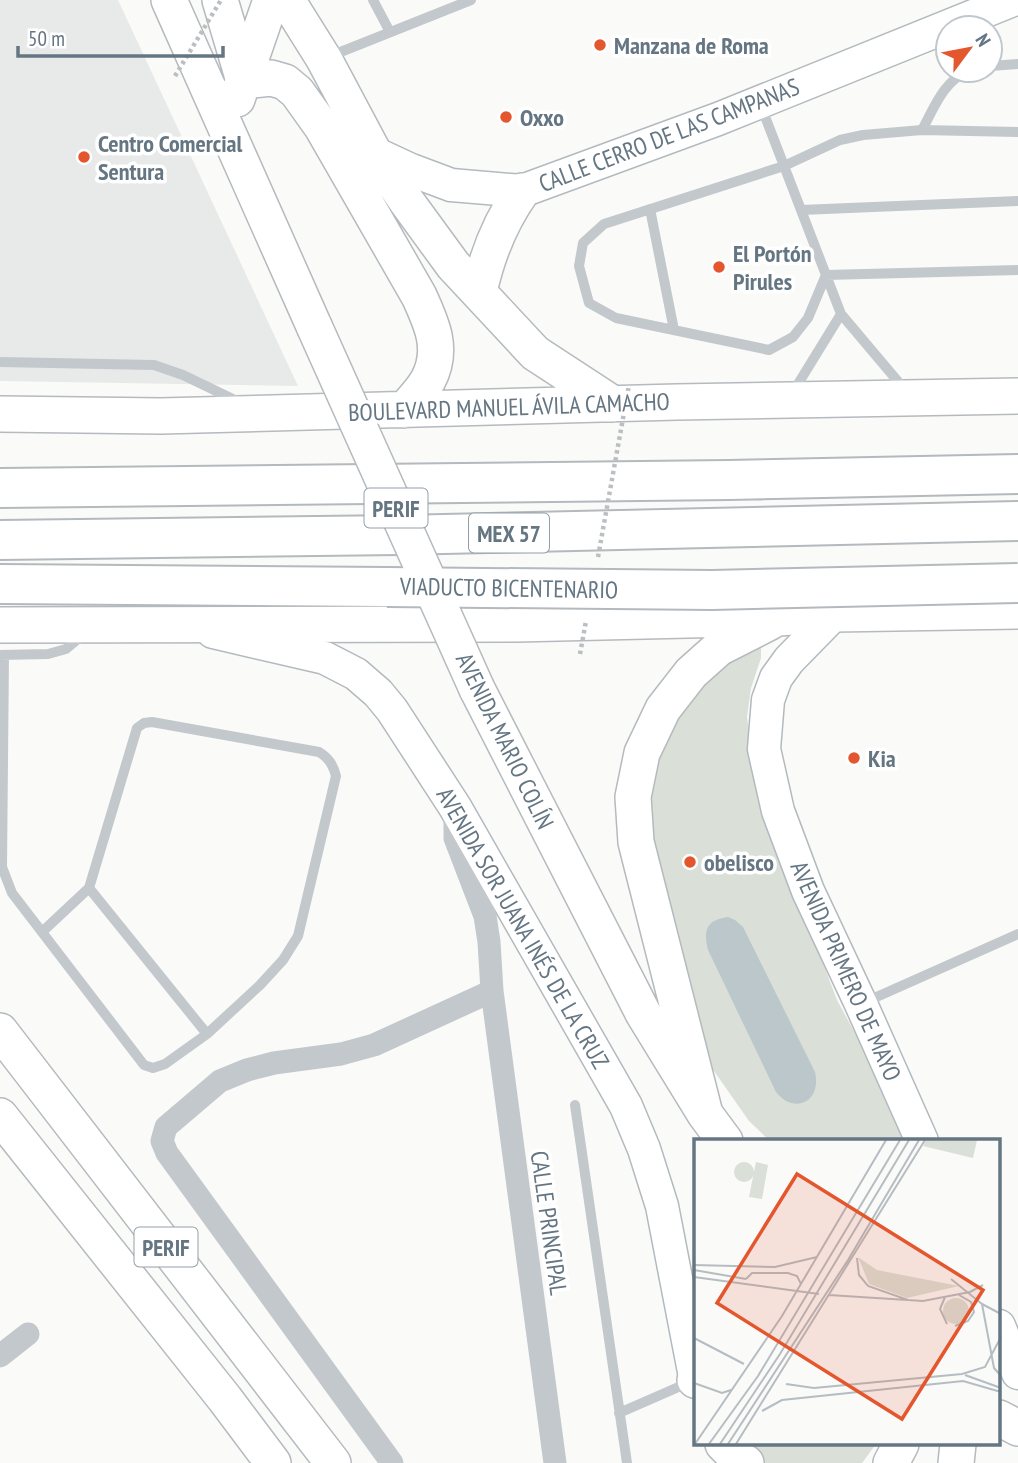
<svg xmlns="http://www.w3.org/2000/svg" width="1018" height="1463" viewBox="0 0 1018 1463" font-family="'PT Sans Narrow',sans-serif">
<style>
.built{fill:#e8e9e9}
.green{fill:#dadfd7}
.water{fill:#bbc7cb}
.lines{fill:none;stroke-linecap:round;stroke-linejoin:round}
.secondary-casing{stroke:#b3babf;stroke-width:35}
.primary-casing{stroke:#b5babe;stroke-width:38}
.highway-casing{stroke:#b4b9bd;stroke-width:42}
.lane{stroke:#c3c8cc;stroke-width:10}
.street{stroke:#c3c8cc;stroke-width:23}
.secondary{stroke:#fff;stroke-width:32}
.primary{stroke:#fff;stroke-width:35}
.highway{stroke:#fff;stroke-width:38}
.primary-bridge-casing{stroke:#b5babe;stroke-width:38;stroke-linecap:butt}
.highway-bridge-casing{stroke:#b4b9bd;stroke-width:42;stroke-linecap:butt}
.path-bridge{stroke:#bbbfc2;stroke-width:4.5;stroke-dasharray:3.5 3.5;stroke-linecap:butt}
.primary-bridge{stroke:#fff;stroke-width:35}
.highway-bridge{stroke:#fff;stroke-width:38}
.poi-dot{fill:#e4572e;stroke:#fff;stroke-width:2.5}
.labels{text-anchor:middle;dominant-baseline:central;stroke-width:7;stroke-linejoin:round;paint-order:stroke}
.shield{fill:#fff;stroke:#939fa8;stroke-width:2}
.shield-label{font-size:23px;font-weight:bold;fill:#657683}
.poi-label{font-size:24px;font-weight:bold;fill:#657683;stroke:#fff;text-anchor:start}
.street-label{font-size:24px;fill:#657683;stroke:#fff}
.inset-road{fill:none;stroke:#b5bdc2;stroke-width:2}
.view{fill:#e4572e;fill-opacity:0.15;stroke:#e4572e;stroke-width:3.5}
.inset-edge{fill:none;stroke:#657683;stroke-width:3.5}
</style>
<rect width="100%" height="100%" fill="#fafaf8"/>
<path class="built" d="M0,0H118L298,386L0,381Z"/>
<path class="green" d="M761,634V658L751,688L747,717L756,788L837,1000L874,1068L903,1141H770L749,1121L707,1061L648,838L647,796L656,752L701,684Z
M736,1444H876L862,1463H763Z"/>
<path class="water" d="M728,917L735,920L743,927L815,1072C822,1102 794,1115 776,1092L708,950C703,929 707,920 728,917Z"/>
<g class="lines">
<defs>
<path id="secondary" d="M368,150L411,170L451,185L522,191L718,119L1013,0
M834,614L789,660L776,678L768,700L764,749L778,811L808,891L861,1004L922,1141
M213,632L325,658L356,674L378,693L392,710L455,807L626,1106L644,1149L662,1206L696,1382
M999,1326L1018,1373"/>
<path id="primary" d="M169,0L314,326
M220,0L244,81
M287,0L324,59L374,153L407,202L453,265L535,353L613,404
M244,81L271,78L285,82L297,92L322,127L419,296C432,324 444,350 428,380C422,391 412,401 404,410
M237,99L271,0
M479,292C487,255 500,222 522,191
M0,414L161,416L677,402L1018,396
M0,625L516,624L779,618L834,614L1018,611
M477,689L643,1013L705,1114L725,1141
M0,1031L333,1463
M705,1114L636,842L633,797L642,753L663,709L691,673L719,648L770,622
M0,1116L225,1399L273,1463
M695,1380L696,1378
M999,1418L1018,1428
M723,1444L735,1456L746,1463
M891,1463L901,1444
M956,1463L958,1444"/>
<path id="highway" d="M0,488L729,480L1018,474
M0,540L399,535L1018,521
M0,584L387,587"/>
</defs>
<use href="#secondary" class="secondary-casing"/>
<use href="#primary" class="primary-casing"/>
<use href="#highway" class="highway-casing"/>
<path class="lane" d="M373,0L390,32
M328,57L471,0
M990,66L1018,64
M761,106L841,314L906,391
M922,130C935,106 943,82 969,70
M1018,132L922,130L863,135L840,140L784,166L604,224L583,243L579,266L589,303L616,318L769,350L793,337L808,318L826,275L1018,270
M650,209L674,330
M801,210L1018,201
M0,362L154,365L183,375L239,402
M793,392L841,314
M0,655L48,654L66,649L85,633
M4,655L2,867L12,893L144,1065L153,1068L165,1064L207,1034L260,985L283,960L298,936L336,776C333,765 329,758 319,752L152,722L144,723L137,728L89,888L42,932
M89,888L207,1034
M863,1003L1018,934
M575,1105L627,1463
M619,1413L690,1382"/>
<path class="street" d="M455,807V838L485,916L489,942L492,991L555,1463
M0,1356L28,1334
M392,1463L167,1153L162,1141L166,1127L220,1081L247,1070L274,1063L341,1054L374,1045L492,991"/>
<use href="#secondary" class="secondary"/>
<use href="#primary" class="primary"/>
<use href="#highway" class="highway"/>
<defs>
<path id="primary-bridge" d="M314,326L477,689"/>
<path id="highway-bridge" d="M387,587L712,590L1018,583"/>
</defs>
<use href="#primary-bridge" class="primary-bridge-casing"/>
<use href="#highway-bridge" class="highway-bridge-casing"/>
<path class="path-bridge" d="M175,76L221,0
M598,557L629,385
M580,654L586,621"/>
<use href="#primary-bridge" class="primary-bridge"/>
<use href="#highway-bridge" class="highway-bridge"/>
</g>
<g class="poi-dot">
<circle cx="600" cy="45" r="7"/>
<circle cx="506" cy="117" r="7"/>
<circle cx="84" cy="157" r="7"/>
<circle cx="719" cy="267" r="7"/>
<circle cx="854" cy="758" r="7"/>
<circle cx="690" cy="862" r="7"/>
</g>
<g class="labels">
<g class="shield">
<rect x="364.5" y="488.5" width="63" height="39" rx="5"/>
<rect x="469" y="513.5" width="80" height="39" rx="5"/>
<rect x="134.5" y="1227.5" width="63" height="39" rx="5"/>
</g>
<g class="shield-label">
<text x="396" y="508">PERIF</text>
<text x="509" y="533">MEX 57</text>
<text x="166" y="1247">PERIF</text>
</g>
<g class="poi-label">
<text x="614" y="45">Manzana de Roma</text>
<text x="520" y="117">Oxxo</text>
<text x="98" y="143">Centro Comercial<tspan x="98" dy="28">Sentura</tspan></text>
<text x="733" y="253">El Portón<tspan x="733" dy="28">Pirules</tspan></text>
<text x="868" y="758">Kia</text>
<text x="704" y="862">obelisco</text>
</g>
<g class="street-label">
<text transform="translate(669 135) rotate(-21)">CALLE CERRO DE LAS CAMPANAS</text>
<text transform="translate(509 407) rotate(-2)">BOULEVARD MANUEL ÁVILA CAMACHO</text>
<text transform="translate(509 588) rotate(1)">VIADUCTO BICENTENARIO</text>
<text transform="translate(505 741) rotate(64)">AVENIDA MARIO COLÍN</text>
<text transform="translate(523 928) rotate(60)">AVENIDA SOR JUANA INÉS DE LA CRUZ</text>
<text transform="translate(846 971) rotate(66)">AVENIDA PRIMERO DE MAYO</text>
<text transform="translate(549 1223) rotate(82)">CALLE PRINCIPAL</text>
</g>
</g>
<g transform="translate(694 1139)">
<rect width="306" height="306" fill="#fafaf8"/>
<path d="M232,1H283L279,19L229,7ZM40 33a10 10 0 1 1 20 0a10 10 0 1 1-20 0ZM62,23L74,26L68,60L55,58ZM164,118L183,131L265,147L213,159L175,145ZM249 172a13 13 0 1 1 26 0a13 13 0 1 1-26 0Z" fill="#dadfd7"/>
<path class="inset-road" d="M163,119L165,136L174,147L214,161M0,126L81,128L123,118M0,131L52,140M0,138L125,155M52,140L58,134H94L103,137L107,145M257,140L288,165L300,229L307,237M135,156L229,162L276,153L289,146M251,158L246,170L253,185M288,165L307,175M261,187L274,182L280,173L277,163L265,156M0,199L50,225M271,236L307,249M0,244L28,254L37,251M92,245L120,249L268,235L291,228L307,198M68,272L88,261L269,242L307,253M1,305L88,177L192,1M15,305L64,237L206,1M26,305L86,215L215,1M34,305L154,121L225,1M42,305L231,1"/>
<path class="view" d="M103,35L289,151L208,280L23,164Z"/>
<rect width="306" height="306" class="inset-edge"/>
</g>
<g transform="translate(969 49) rotate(58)"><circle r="33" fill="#ffffff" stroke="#c1c8cd" stroke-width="2"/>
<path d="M0-5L12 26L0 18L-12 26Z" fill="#e4572e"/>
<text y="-10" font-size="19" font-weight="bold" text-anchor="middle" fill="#657683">N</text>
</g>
<path d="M18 46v10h205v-10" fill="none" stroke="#657683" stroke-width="3.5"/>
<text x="28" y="46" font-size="21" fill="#657683" stroke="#ffffff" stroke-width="5" paint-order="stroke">50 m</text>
</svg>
